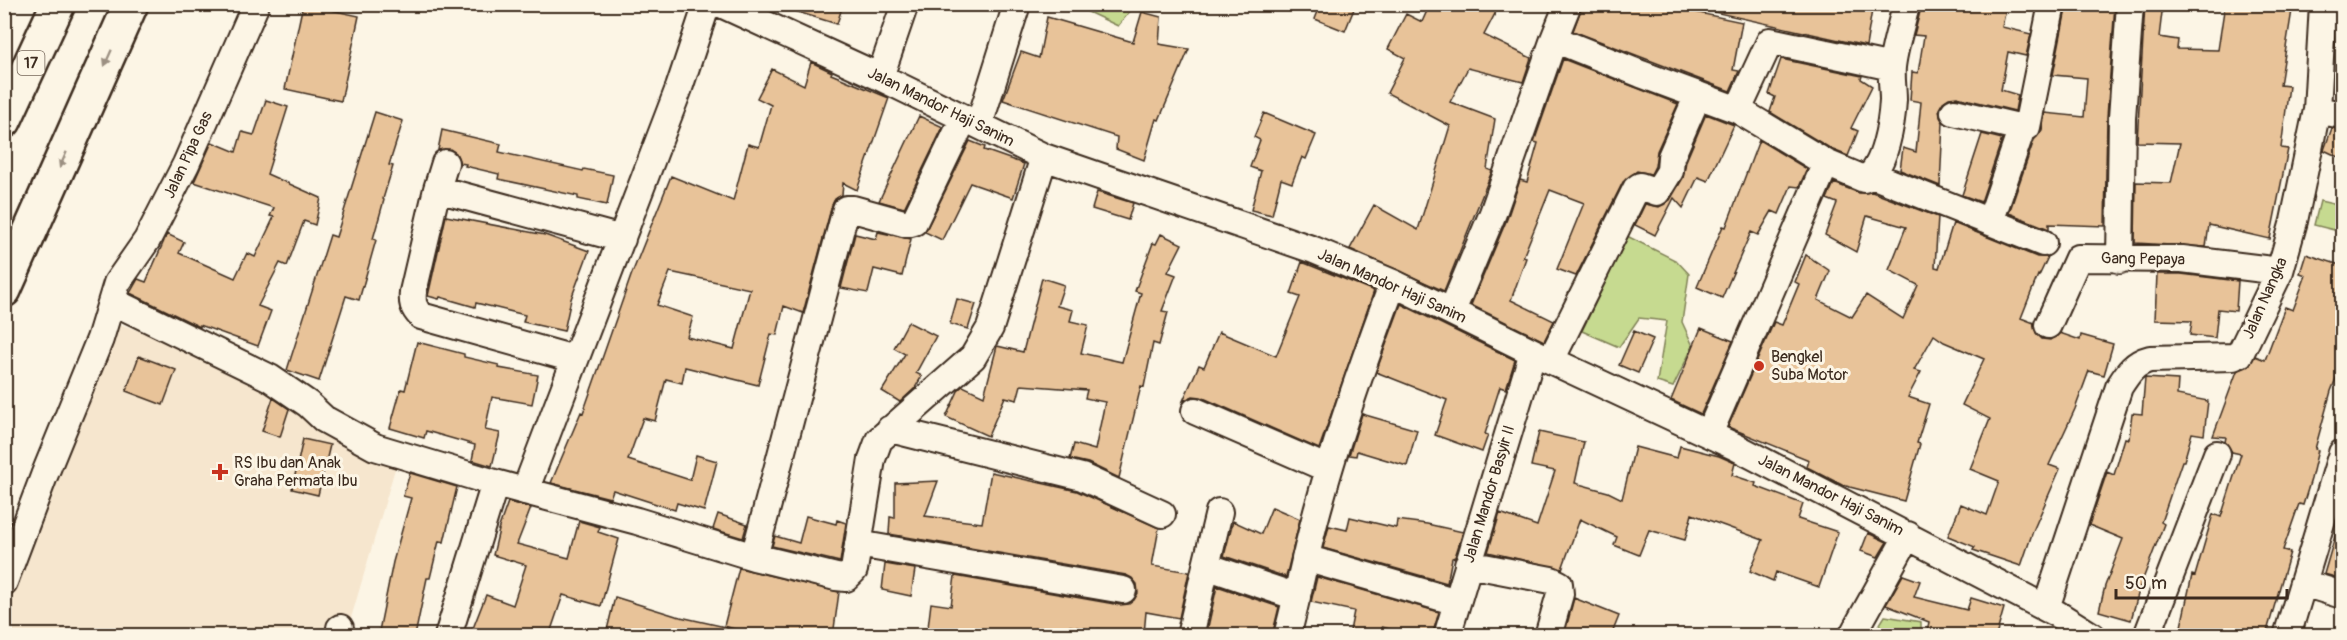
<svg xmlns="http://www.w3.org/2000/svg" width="2347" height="640" viewBox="0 0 2347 640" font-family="Pangolin,sans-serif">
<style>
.built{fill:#f6e6ce}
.green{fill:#c6da90;stroke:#808257;stroke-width:1.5}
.building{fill:#e8c399;stroke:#3b2a1e;stroke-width:1.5;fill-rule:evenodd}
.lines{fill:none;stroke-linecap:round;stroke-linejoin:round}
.street-casing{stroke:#3b2a1e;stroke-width:30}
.highway-casing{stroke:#3b2a1e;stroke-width:38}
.street{stroke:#fcf5e5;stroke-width:26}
.highway{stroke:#fcf5e5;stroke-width:33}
.oneway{fill:#9c9082}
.poi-dot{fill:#c8321e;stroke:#fcf5e5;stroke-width:2}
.labels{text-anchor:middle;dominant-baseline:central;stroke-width:6;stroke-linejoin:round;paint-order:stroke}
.shield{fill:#fcf5e5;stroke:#75675a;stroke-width:1.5}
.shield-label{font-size:15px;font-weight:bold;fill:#3b2a1e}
.street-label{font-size:16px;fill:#3b2a1e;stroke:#fcf5e5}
.poi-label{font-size:16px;fill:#3b2a1e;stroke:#fcf5e5;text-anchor:start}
</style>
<rect width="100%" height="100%" fill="#fcf5e5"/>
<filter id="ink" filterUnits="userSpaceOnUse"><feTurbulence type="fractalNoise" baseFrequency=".0167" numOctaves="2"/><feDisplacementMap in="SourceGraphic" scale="12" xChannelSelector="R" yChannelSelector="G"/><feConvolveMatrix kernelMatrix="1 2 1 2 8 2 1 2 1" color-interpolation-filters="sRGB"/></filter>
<g filter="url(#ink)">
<path class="built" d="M103,318L270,378L397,462L346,635H5L4,579Z"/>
<path class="green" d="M1073,5L1135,4V5L1118,26Z
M2320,201L2342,206V232L2314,225Z
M1627,236L1677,261L1689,274L1682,322L1693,346L1673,387L1657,382L1667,321L1639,318L1619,347L1582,331Z
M1885,616L1921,622V635H1873Z"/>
<path class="building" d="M303,4L359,16L341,101L285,89Z
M789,4H843L837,24L788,9Z
M1321,4H1356L1345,31L1315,19Z
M1430,4H1500L1484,35L1531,58L1523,82L1468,68L1450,102L1495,119L1487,169L1492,171L1444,291L1350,249L1374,205L1418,230L1450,126L1387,93L1405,58L1388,49L1406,14L1422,22Z
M1583,4H1687L1685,10L1742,22L1733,70L1739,71L1730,91L1573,31Z
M1714,4H1873L1866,46L1714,12Z
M1922,4H2007L2002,27L2031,34L2026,56L2008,52L2001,90L2018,95L2015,111L1957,97L1949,98L1943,102L1939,109L1940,117L1943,122L1940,186L1900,170L1903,148L1916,152L1921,102L1910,100L1912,72L1918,73L1924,36L1914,35Z
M2067,4H2115L2107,117L2105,226L2049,224V229L2009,213L2034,140L2042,130L2045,113L2084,117L2087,78L2053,75Z
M2145,4H2163L2159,37L2178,40L2177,49L2218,50L2225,4H2293L2280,85L2289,86L2281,148L2288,149L2270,239L2209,225L2206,247L2135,243L2136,182L2171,183L2180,143L2137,142Z
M1142,12L1161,17L1159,44L1189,49L1159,120L1156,119L1144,160L1116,149L1117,137L1003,100L1021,52L1039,58L1047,17L1133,42Z
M1563,59L1678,104L1657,151L1655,166L1651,174L1637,171L1623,182L1576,276L1557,269L1584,203L1550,190L1523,257L1526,258L1511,300L1554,321L1544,341L1471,305L1507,219L1520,180L1527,182L1538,143L1534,142Z
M1781,59L1862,76L1861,79L1872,86L1851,128L1858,131L1848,156L1833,150L1770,112L1775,97L1769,94Z
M811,62L832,72L831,74L889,98L857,190L843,183L842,195L835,199L832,205L803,313L784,306L777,335L771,334L758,385L685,367L682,383L666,379L655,421L643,418L628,460L690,480L696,455L717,461L704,511L677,503L675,510L613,490L610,498L551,483L581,412L583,413L631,276L671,176L733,201L748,144L759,147L771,105L757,98L772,69L804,85ZM670,272L750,289L734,349L687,337L693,317L657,305Z
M266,100L288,107L267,174L321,198L315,225L304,221L287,266L280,263L258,306L271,311L258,346L200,325V327L130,293L138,279L146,282L167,234L184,242L179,253L235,278L247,253L255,257L274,217L270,216L274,208L194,182L212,142L236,152L242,132L254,135Z
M375,112L403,121L389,165L393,166L383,199L384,200L373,239L376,240L359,300L346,296L319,381L287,370L330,235L336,237Z
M1264,113L1316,135L1306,159L1302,157L1292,183L1281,179L1272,215L1251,210L1261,171L1250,167L1260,140L1254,137Z
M1706,114L1734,125L1708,181L1698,177L1683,208L1674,198L1655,235L1635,225L1645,204L1659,207L1670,200L1683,178L1686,161Z
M919,116L943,127L904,208L879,201Z
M2332,128L2343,130V159L2324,150Z
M442,130L501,144L499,152L583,171L584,169L613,175L607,205L578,199V196L498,179L499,174L465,166L466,164L460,163L456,153L450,149L438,150Z
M1982,134L2002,139L1981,202L1962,195Z
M1759,140L1807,169L1799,187L1791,186L1779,214L1772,211L1758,235L1751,232L1722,298L1697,287L1723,226L1726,227Z
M970,141L985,147L984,150L1024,164L1013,198L970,183L942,240L925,232Z
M1834,183L1859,193L1872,192L1938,217L1935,267L1939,268L1953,223L2037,257H2048L2039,276L2038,275L2021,318L2034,323L2036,333L2042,339L2050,340L2060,333L2080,340L2081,335L2113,344L2104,375L2089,371L2075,409L2049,465L2060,469L2033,531L2021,566L1973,550L1975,547L1948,536L1961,504L1987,515L1999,481L1970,469L1990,419L1962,405L1984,359L1944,342L1934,335L1914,370L1921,372L1908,397L1929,404L1917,443L1920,444L1904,501L1842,485L1807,467L1809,460L1728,427L1774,322L1782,325L1799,284L1795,282L1806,255L1830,271L1818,300L1852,317L1866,295L1903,319L1918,285L1889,270L1906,227L1867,216L1856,252L1825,235L1837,203L1827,199Z
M1097,192L1133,203L1128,220L1092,209Z
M446,216L545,235L589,251L571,299L564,331L523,322L525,315L476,303L475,307L440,297L439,299L428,296Z
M878,232L911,239L902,276L874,269L868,293L841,288L855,234L876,239Z
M1161,234L1182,244L1168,272L1176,275L1162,311L1168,312L1159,345L1153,343L1144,387L1141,386L1119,478L1088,463L1070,459L1074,444L1095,450L1105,402L1085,398L1087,390L1021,385L1017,400L1005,397L988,436L946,417L959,389L963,386L984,396L997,346L1023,352L1042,278L1064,285L1057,306L1073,310L1070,321L1088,325L1081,353L1122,362L1141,293L1135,291L1153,243L1156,244Z
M2306,254L2343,266V361L2331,391L2315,449L2318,450L2311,479L2303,505L2299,504L2283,550L2290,552L2266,635L2179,636L2192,575L2195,576L2213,514L2221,517L2241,454L2232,452L2225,442L2226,437L2213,436L2237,371L2247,367L2255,356L2265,360L2285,307L2293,310L2306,275L2300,273Z
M1302,262L1374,291L1319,449L1201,397L1193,396L1183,401L1199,365L1204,367L1219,332L1276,356L1300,297L1291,294Z
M2157,274H2181L2238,281L2236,311L2218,309L2215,338L2190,335L2192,321L2155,320Z
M957,299L976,304L968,329L950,324Z
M1401,304L1515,360L1506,389L1500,387L1485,434L1488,435L1482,452L1435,435L1447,400L1376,372Z
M908,322L936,336L916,373L922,376L915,388L900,402L882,391L905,354L894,348Z
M1701,328L1733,341L1701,414L1671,400Z
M1634,331L1653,339L1638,373L1619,365Z
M417,342L464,354V357L499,365V368L538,375L532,404L492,397L485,430L500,433L492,466L472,460L475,445L426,431L424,438L390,428L401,389L405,390Z
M139,356L176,370L163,405L126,391Z
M2145,378L2178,380L2177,395L2208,401L2204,435L2192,433L2184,461H2182L2161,522L2164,524L2140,587L2131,620L2099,611L2105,586L2123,539L2089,525L2107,472L2114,475L2125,438L2129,439L2132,413L2142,414Z
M273,398L289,409L280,437L262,431Z
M1362,414L1417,430L1407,466L1357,451L1356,456L1349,455Z
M1539,432L1584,442L1575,483L1608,492L1622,499L1635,447L1677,458L1680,446L1719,456L1735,463L1732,475L1756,483L1755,486L1803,504L1798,519L1838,532L1819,587L1776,572L1773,581L1750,571L1763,540L1692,514L1685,540L1649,530L1639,555L1614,545L1617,537L1580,519L1562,569L1488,552L1500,513L1537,526L1555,471L1531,466Z
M303,439L330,445L318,495L292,489Z
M991,472L1077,491L1159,528L1152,566L1189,572L1179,618L1146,612L1144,634L1098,629V631L1070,626L1068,636H1001L960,631L959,636H927L931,603L951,606L955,576L1120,605L1129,604L1134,600L1138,593L1137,584L1132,578L1126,575L889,534L890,517L895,518V483L938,481L925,516L982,523Z
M410,473L457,487L444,542L439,541L430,578H427L415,636H378L393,562L411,498L403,496Z
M508,502L531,508L517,544L569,558L579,521L600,527L598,532L619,539L601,606L563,595L549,636H470L486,595L513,605L526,565L493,555L499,530H498Z
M1272,507L1300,519L1286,577L1224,556L1233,521L1261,534Z
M718,514L747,524L743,538L713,529Z
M806,516L836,524L837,520L846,523L840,562L772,546L775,536L799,543Z
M1350,517L1396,528L1397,520L1427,524L1463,532L1455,557L1452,558L1447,583L1323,548L1329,526L1347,530Z
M2338,526L2343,527V579L2324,574Z
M1868,533L1887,542L1878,557L1861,551Z
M885,564L915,569L911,596L882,590Z
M739,568L839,592L833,636H759L724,626Z
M1903,575L1920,581L1914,597L1967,610L1971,598L2004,608L1996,636H1926L1929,622L1886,605Z
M1317,577L1439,612L1432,636H1415L1382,627L1381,636H1349L1354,611L1311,602Z
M1217,586L1279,607L1272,636H1206Z
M615,597L676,616L730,628L729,636H654L633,630L631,636H625L607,630Z
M1574,598L1619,616L1611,636H1564Z"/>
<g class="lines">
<defs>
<path id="street" d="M721,4L880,77L1044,157L1314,250L1393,283L1533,352L1736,447L2057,614L2092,636
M1554,39L1568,4
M880,77L905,4
M1738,110L1770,41L1892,67
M2317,110L2342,115
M1954,112L2022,128L1990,222
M979,125L1017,4
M2022,128L2027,127L2052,4
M445,163L437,189L413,292C412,302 413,308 421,316L574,359
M1872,175L2043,243
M437,189L622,239
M2120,260L2122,118L2130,4
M112,301L270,378L308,404L324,419L375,447L495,483L637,521L754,557L836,577L846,578L854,570L872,459L879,440L973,357L990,328L1044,157
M1452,311L1493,213L1554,39L1641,74L1738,110L1826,163L1864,179C1885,172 1892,119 1893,100C1893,89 1891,78 1892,67C1894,47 1902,25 1906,4
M2048,325L2078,258L2182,259L2280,271
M1551,360L1636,189L1640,186L1657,192L1670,171L1671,157L1698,95
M1195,411L1319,465L1328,471
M890,429L1082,477L1162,514
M1709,434L1826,163
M525,491L679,88L707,4
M858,544L1123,590
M754,557L846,209H853L907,224L914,222L964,118
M1305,558L1457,602
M1468,564L1551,580L1559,584L1560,594L1548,636
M1206,566L1219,512
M4,582L44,476L100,339L117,283L147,240L186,164L256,4
M2303,583L2342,595
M2046,608L2119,387C2128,373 2134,363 2150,359L2233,357L2240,354L2280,271L2294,221L2317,110L2323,4
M339,636L340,628
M448,636L495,483
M1190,636L1206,566L1297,597
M1287,636C1299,591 1307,546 1320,501C1340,427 1366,355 1393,283
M1447,636L1533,352
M1852,636L1908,535
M2147,636L2217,454
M2287,636L2342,453"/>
<path id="highway" d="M4,121L58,4
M4,290L131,4"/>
</defs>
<use href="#street" class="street-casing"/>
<use href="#highway" class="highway-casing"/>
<use href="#street" class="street"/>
<use href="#highway" class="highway"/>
</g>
<defs><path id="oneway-solid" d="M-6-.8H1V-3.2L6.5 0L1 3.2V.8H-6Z" transform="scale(1.5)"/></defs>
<g class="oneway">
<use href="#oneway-solid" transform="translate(108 58) rotate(114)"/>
<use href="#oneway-solid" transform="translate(63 160) rotate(114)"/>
</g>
</g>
<g class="poi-dot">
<circle cx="1759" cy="366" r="6"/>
<path d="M217 463h6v6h6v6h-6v6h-6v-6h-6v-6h6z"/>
</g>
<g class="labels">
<rect class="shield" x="17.5" y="51" width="27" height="24" rx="4.5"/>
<g class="shield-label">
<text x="31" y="63">17</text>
</g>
<g class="street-label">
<text transform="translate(941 107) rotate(26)">Jalan Mandor Haji Sanim</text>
<text transform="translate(188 155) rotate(-65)">Jalan Pipa Gas</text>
<text transform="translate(2143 259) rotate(1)">Gang Pepaya</text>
<text transform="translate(1392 286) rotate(24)">Jalan Mandor Haji Sanim</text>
<text transform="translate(2265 298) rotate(-66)">Jalan Nangka</text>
<text transform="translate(1489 494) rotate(-73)">Jalan Mandor Basyir II</text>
<text transform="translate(1831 495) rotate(27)">Jalan Mandor Haji Sanim</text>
</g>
<g class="poi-label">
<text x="1771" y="357">Bengkel<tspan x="1771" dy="18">Suba Motor</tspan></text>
<text x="234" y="463">RS Ibu dan Anak<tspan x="234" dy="18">Graha Permata Ibu</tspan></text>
</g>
</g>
<rect width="2347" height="640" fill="none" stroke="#fcf5e5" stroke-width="24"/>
<rect x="12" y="12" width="2323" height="616" fill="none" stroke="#3b2a1e" stroke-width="2" filter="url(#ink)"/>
<path d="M2116 589v9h171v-9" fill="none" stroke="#3b2a1e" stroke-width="3"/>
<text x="2125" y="589" font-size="18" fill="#3b2a1e" stroke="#fcf5e5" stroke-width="4.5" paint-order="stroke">50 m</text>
</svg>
